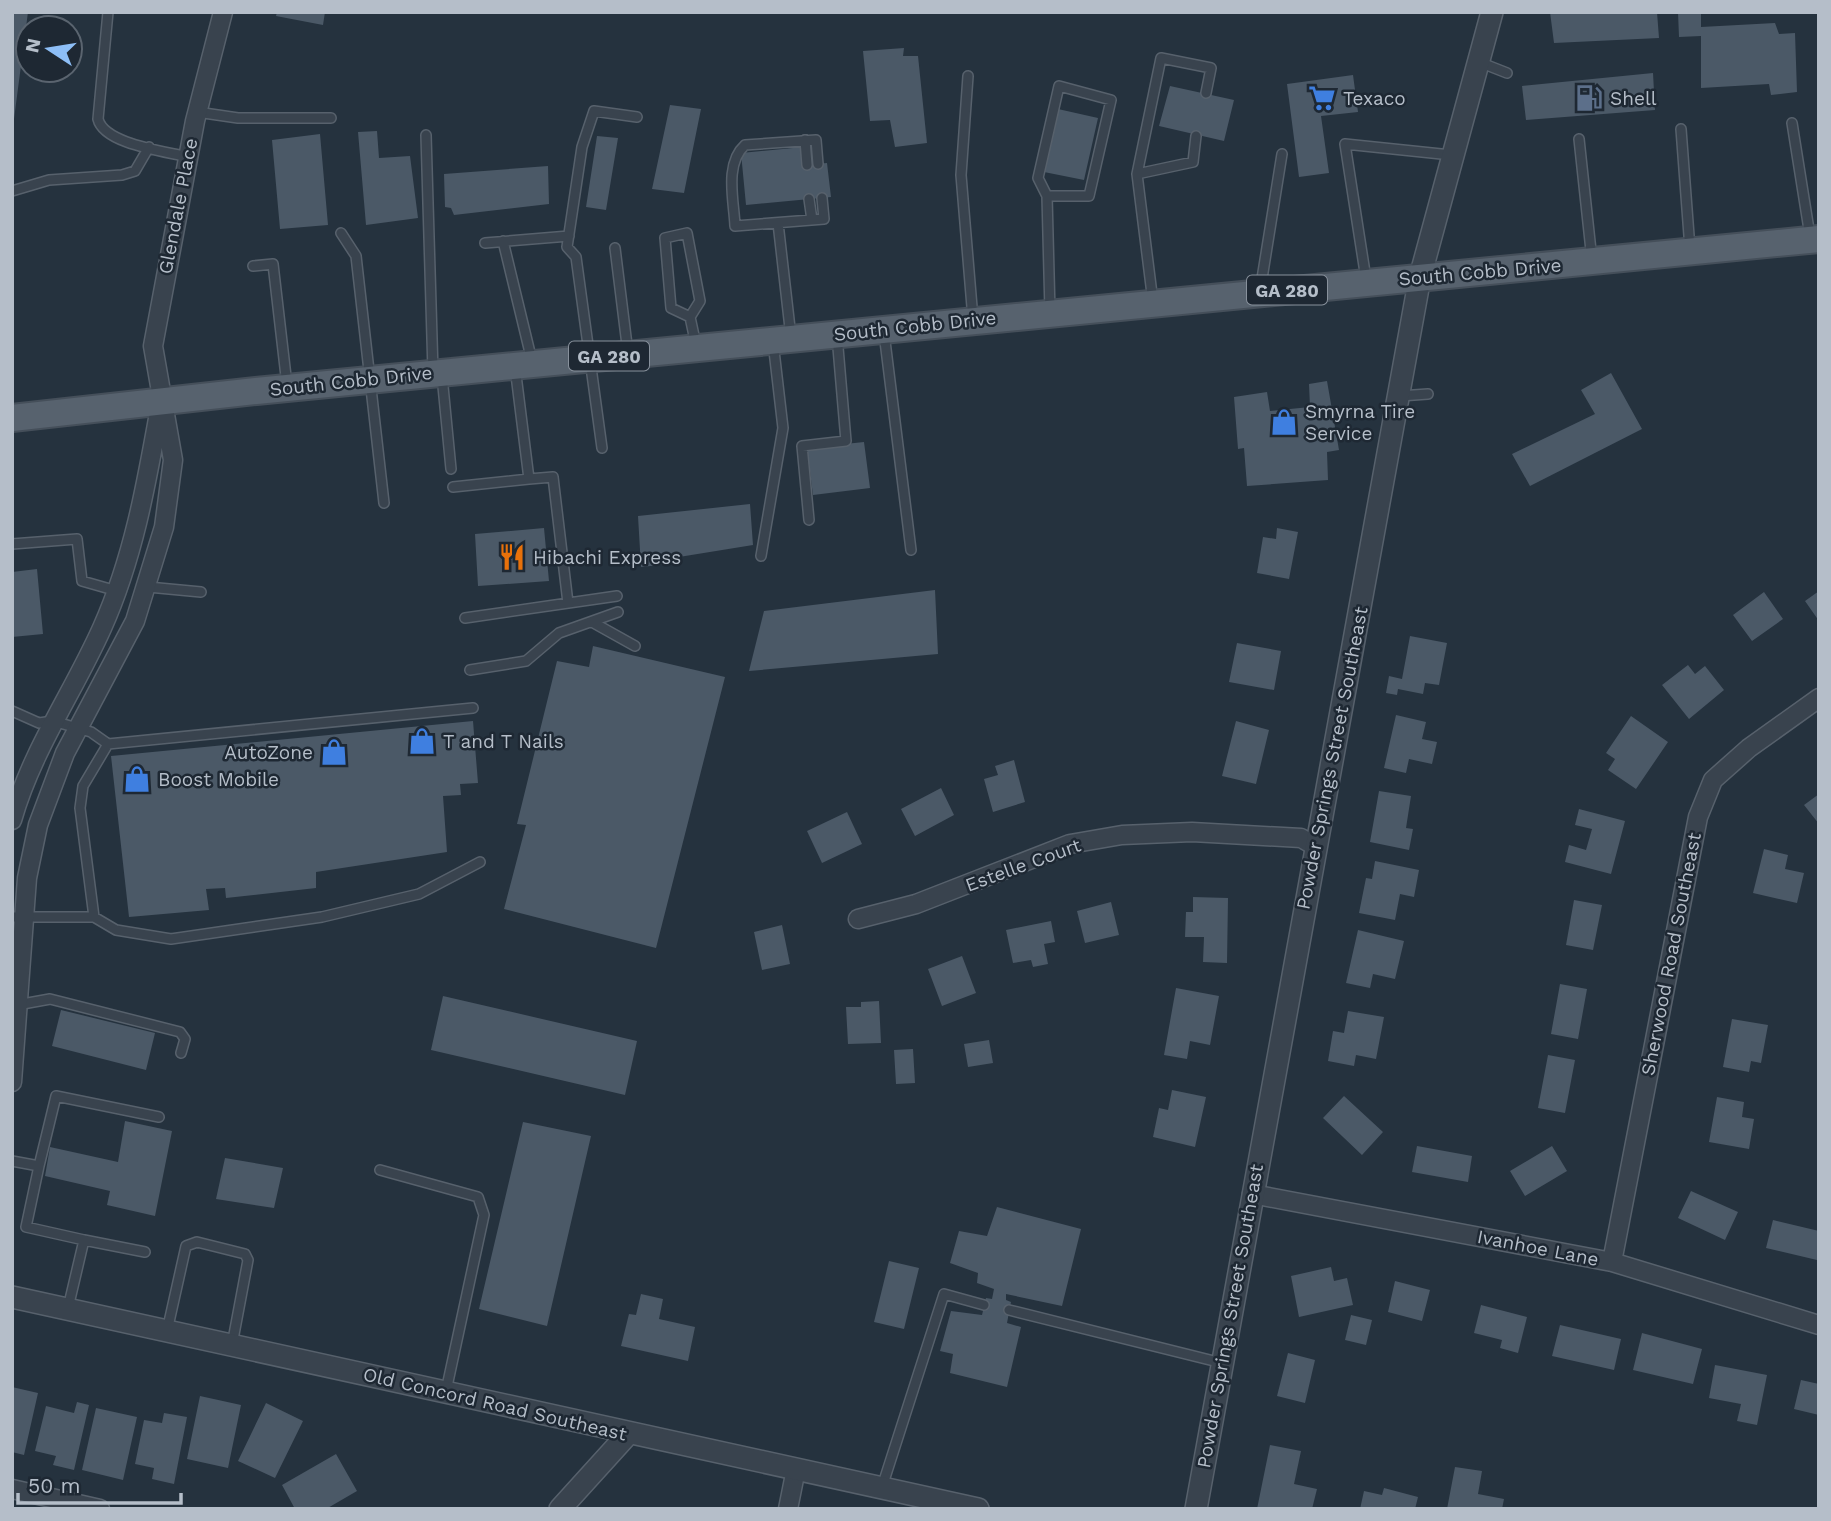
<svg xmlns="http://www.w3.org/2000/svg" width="1831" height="1521" viewBox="0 0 1831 1521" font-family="'Work Sans',sans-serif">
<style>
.building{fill:#4b5967}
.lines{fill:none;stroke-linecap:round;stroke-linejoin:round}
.service-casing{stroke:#57616c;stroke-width:12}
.minor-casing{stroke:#57616c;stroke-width:21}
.tertiary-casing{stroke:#57616c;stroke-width:24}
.primary-casing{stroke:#454f5a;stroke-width:30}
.service{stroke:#39434e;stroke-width:9}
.minor{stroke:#39434e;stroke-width:18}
.tertiary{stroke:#39434e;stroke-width:21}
.primary{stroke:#57626e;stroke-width:26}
.labels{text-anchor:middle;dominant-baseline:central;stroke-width:5;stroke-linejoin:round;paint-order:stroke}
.shield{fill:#1e2833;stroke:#88919c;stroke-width:2}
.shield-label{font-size:18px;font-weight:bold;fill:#b5bec9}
.poi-label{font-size:19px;fill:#b5bec9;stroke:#1e2833;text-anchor:start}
.street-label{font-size:19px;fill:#b5bec9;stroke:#1e2833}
</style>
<rect width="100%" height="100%" fill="#25323e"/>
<path class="building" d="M12,12H28L14,119H12Z
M277,12H325L323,25L276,16Z
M1550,12H1657L1659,38L1554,43Z
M1678,12H1701V27L1775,23L1779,34L1795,33L1797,92L1771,95L1769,84L1701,88V36L1679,37Z
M904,48L903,56H918L927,143L895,147L890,120L870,121L863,51Z
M1653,73L1655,110L1526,120L1522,86Z
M1353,75L1358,112L1321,116L1329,173L1299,177L1287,84Z
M1170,86L1234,100L1224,141L1159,126Z
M670,105L701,109L684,193L652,189Z
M1058,109L1098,118L1084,180L1044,172Z
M377,131L379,158L410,156L418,218L366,225L358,132Z
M320,134L328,225L280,229L272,140Z
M597,136L618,138L606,210L586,207Z
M803,147V165L827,163L831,197L746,205L741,153Z
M548,166L549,204L454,215L451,208L445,207L444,174Z
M1611,373L1642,429L1530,486L1512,454L1595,414L1581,390Z
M1327,381L1339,450L1327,452L1328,480L1247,486L1244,448L1238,449L1234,397L1267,392L1270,411L1310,407L1309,384Z
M864,442L870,488L813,495L807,448Z
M750,504L753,545L679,557L678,563L641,567L638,516Z
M544,528L549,581L478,586L475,534Z
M1277,528L1298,532L1289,579L1257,573L1263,537L1276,539Z
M37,569L43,634L12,637V572Z
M935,590L938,654L749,671L764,611Z
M1819,591V621L1805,601Z
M1764,592L1783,619L1752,641L1733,615Z
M1410,636L1447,643L1439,685L1425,683L1423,694L1398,689L1397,695L1386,693L1389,676L1402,679Z
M1237,643L1281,651L1274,690L1229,682Z
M593,646L725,677L656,948L504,909L526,825L517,824L557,661L589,667Z
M1688,665L1695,674L1705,666L1724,690L1689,719L1662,685Z
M1396,715L1426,722L1422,739L1437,742L1432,764L1409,759L1406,773L1384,768Z
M1631,716L1668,742L1636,789L1608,770L1615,759L1606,753Z
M473,721L478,783L460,784L461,795L443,796L447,852L316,872V888L226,898L225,888L206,889L209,910L129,917L111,756Z
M1236,721L1269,730L1256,784L1222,776Z
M1014,760L1025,802L993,812L984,779L998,775L995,766Z
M941,788L954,815L915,836L901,809Z
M1379,791L1411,796L1406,828L1413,829L1409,850L1370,842Z
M1819,794V824L1804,805Z
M1579,809L1625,821L1611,874L1565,862L1569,845L1586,850L1592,829L1575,825Z
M847,812L862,844L822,863L807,831Z
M1764,849L1788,855L1785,869L1804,873L1797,903L1753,893Z
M1375,861L1419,870L1414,897L1400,894L1395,920L1359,913L1366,878L1372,879Z
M1193,897L1228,898L1227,963L1203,962L1204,937H1185L1186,912H1193Z
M1574,900L1602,905L1593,950L1566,945Z
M1111,902L1119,935L1085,943L1077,911Z
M1051,921L1055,942L1044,944L1048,964L1033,967L1031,960L1013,963L1006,930Z
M782,925L790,964L762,970L754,932Z
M1358,930L1404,941L1395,979L1373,974L1370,988L1346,983Z
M962,956L976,993L942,1006L928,969Z
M1560,984L1587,989L1578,1039L1551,1034Z
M1176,988L1219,996L1210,1045L1190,1041L1187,1059L1164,1055Z
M443,996L637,1041L625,1095L431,1050Z
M879,1001L881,1043L848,1044L846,1007H861V1002Z
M61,1010L155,1033L146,1070L52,1046Z
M1348,1011L1384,1017L1376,1059L1356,1055L1354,1066L1328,1061L1333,1031L1344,1033Z
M1732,1019L1768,1025L1761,1063L1751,1061L1749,1072L1723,1067Z
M989,1040L993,1063L968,1067L964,1044Z
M913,1049L915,1083L896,1084L894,1050Z
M1548,1055L1575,1060L1565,1113L1538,1108Z
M1172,1090L1206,1097L1195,1147L1153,1137L1159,1108L1168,1110Z
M1344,1096L1383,1132L1362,1155L1323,1118Z
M1717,1097L1744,1102L1742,1117L1754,1119L1749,1149L1709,1142Z
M125,1121L172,1131L155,1216L107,1205L110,1191L45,1176L50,1147L118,1162Z
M523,1122L591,1136L547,1326L479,1309Z
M1417,1146L1472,1156L1468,1182L1412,1172Z
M1552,1146L1567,1171L1525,1196L1510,1171Z
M225,1158L283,1168L274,1208L216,1199Z
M1691,1191L1738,1212L1725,1240L1678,1218Z
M997,1207L1081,1229L1062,1306L1006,1294V1300L1011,1302L1007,1323L1021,1327L1007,1387L950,1373L953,1354L940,1351L951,1311L982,1315L986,1298L992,1299L994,1289L977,1283L978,1273L950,1263L959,1231L987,1236Z
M1773,1220L1819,1231L1817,1260L1766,1248Z
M889,1261L919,1268L904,1329L874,1322Z
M1331,1267L1334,1281L1347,1278L1353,1305L1299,1317L1291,1276Z
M1395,1281L1430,1290L1422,1321L1388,1312Z
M641,1294L663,1299L659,1319L695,1327L688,1361L621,1346L629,1314L636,1315Z
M1481,1305L1527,1317L1518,1353L1500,1348L1502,1340L1474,1333Z
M1351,1315L1372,1320L1366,1345L1345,1340Z
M1560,1325L1621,1339L1614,1370L1552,1356Z
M1642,1333L1702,1349L1693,1384L1633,1370Z
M1288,1353L1315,1360L1305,1403L1277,1396Z
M1715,1365L1767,1375L1757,1425L1737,1421L1741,1404L1709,1398Z
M1801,1380L1819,1384V1415L1794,1409Z
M12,1387L38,1393L24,1455L12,1452Z
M200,1396L241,1405L228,1468L187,1459Z
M77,1402L89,1405L74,1470L53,1465L56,1456L35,1451L46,1406L74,1413Z
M266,1403L303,1421L275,1478L238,1461Z
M96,1408L137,1417L123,1480L82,1470Z
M164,1413L187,1417L174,1484L152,1479L154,1468L135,1464L144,1420L162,1423Z
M1270,1445L1301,1451L1294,1484L1317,1489L1312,1509H1257Z
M336,1454L357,1491L326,1509H295L282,1485Z
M1455,1467L1482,1471L1478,1494L1504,1499L1502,1509H1447Z
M1384,1488L1418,1497L1415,1509H1360L1364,1491L1382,1495Z"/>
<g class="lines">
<defs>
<path id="service" d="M108,12L98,119C104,144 164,151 188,157
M1479,62L1507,73
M968,76L961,175L973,319
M197,112L238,118H331
M1792,123L1810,236
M1681,129L1690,249
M426,135L433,372
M1196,136L1193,162L1137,174L1161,58L1211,68L1206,93
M1579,139L1592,260
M805,140L807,165
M818,164L816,140L745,145C724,164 734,201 735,226L824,219L822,198
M1137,174L1153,302
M12,191L49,180L122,175L135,171L149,147
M1047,196H1089L1111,100L1059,86L1038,178L1047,196L1050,312
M809,199L812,220
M778,223L791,337
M341,233L356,256L384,503
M503,241L532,361
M485,243L569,236
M615,248L628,353
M253,266L273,264L287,385
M1366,279L1345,144L1451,155
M1260,291L1282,154
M690,317L671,308L665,238L687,233L700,301L690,317L696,345
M884,333L911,550
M515,367L529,479L553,477L568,603
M442,376L451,469
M1400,396L1428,394
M602,448L576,257L567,247L582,147L594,111L637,117
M453,487L529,479
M809,520L802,446L846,441L837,336
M12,544L77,539L82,581L117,591
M761,556L783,428L773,342
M148,587L201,592
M465,618L617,596
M592,622L635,646
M470,670L526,661L559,633L618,612
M12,711L39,723L53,721L91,732L108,744L473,708
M108,744L83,786L80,808L94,917L116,930L171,939L322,917L419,894L480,862
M12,917H94
M17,1005L50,999L180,1032L185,1039L181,1053
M12,1161L39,1166L26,1227L84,1240L68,1308
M39,1166L56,1096L159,1117
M380,1170L478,1197L484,1215L446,1391
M84,1240L145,1252
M1009,1310L1222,1363
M167,1331L186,1246L197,1242L245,1254L248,1260L232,1345
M882,1487L944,1294L984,1305"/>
<path id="minor" d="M12,820C32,750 73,693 102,628C133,559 146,486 159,413
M858,919L916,904L1070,844L1122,835L1192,832L1301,838L1315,846
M12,1082L27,878L38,825L65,753L135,621L164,527L173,460L153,346L195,121L223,12
M1252,1194L1612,1262L1819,1325
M1612,1262L1698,817L1713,780L1749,748L1819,698
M12,1489L100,1509
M788,1509L796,1469"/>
<path id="tertiary" d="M12,1297L978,1509
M560,1509L628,1434
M1196,1509L1420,277L1492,12"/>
<path id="primary" d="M12,418L256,391L1819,239"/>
</defs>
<use href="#service" class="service-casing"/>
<use href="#minor" class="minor-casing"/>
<use href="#tertiary" class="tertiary-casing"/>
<use href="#primary" class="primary-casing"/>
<use href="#service" class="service"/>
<use href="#minor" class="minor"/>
<use href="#tertiary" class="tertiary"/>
<use href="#primary" class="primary"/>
</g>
<defs>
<symbol id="supermarket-bare" viewBox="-9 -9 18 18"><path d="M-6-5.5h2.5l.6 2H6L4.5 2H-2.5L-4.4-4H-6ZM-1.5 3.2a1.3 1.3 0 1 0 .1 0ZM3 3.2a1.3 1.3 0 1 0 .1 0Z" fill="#3f7fe0" stroke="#1e2833" stroke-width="2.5" paint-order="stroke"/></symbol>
<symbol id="fuel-bare" viewBox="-9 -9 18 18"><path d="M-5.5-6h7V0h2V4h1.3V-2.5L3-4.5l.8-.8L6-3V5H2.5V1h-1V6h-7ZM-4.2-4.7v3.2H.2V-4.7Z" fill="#5c6f8a" stroke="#1e2833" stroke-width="2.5" paint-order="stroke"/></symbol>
<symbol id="shop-bare" viewBox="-9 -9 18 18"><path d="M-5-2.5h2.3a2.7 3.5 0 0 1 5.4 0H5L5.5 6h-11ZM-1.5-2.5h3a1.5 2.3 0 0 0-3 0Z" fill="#3f7fe0" stroke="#1e2833" stroke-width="2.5" paint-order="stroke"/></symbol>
<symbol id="restaurant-bare" viewBox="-9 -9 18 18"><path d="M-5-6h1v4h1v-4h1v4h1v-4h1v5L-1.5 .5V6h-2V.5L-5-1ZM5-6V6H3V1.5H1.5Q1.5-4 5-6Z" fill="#e8710a" stroke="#1e2833" stroke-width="2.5" paint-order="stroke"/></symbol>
</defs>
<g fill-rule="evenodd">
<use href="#supermarket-bare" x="1303" y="79" width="38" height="38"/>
<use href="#fuel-bare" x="1570" y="79" width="38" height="38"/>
<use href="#shop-bare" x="1265" y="403" width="38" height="38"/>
<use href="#restaurant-bare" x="493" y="538" width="38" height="38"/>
<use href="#shop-bare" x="403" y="722" width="38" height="38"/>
<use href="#shop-bare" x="315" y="733" width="38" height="38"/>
<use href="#shop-bare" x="118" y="760" width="38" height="38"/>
</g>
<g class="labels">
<g class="shield">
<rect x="1247" y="275.5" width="80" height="29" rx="5"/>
<rect x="569" y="341.5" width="80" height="29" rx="5"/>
</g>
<g class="shield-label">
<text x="1287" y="290">GA 280</text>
<text x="609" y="356">GA 280</text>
</g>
<g class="poi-label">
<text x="1343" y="98">Texaco</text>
<text x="1610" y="98">Shell</text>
<text x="1305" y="411">Smyrna Tire<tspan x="1305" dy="22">Service</tspan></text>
<text x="533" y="557">Hibachi Express</text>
<text x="443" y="741">T and T Nails</text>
<text x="313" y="752" text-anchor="end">AutoZone</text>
<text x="158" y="779">Boost Mobile</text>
</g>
<g class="street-label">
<text transform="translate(178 206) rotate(-79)">Glendale Place</text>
<text transform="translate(1480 272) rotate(-5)">South Cobb Drive</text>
<text transform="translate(915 326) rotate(-6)">South Cobb Drive</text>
<text transform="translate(351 381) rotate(-6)">South Cobb Drive</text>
<text transform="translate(1332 758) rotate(-79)">Powder Springs Street Southeast</text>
<text transform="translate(1023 865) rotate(-20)">Estelle Court</text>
<text transform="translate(1671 954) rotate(-79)">Sherwood Road Southeast</text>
<text transform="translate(1538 1248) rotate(11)">Ivanhoe Lane</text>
<text transform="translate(1230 1316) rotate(-80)">Powder Springs Street Southeast</text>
<text transform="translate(495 1404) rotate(13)">Old Concord Road Southeast</text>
</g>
</g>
<rect width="1831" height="1521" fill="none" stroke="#b5bec9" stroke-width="28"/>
<g transform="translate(49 49) rotate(282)"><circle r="33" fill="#1e2833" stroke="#5a646f" stroke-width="2"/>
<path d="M0-5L12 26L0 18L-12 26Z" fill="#8dbef6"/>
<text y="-10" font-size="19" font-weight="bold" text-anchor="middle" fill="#b5bec9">N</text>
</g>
<path d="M18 1493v10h163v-10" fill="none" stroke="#b5bec9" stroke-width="3.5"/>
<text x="28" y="1493" font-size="21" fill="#b5bec9" stroke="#1e2833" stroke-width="5" paint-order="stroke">50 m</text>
</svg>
